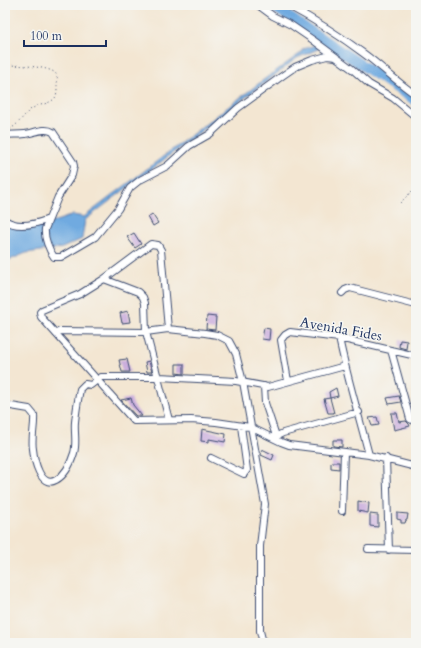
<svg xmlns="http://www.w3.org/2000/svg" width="421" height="648" viewBox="0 0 421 648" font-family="Cardo,serif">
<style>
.water{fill:#70aae0;stroke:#466c9f}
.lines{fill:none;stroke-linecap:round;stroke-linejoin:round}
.stream{stroke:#70aae0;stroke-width:1.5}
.river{stroke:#70aae0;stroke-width:10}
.building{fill:#cbaedd}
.minor-casing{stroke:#3b4a6f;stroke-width:8}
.path{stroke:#3b4a6f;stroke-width:1;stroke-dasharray:1 3;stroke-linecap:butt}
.minor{stroke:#fff;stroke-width:6}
.labels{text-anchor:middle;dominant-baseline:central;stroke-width:3;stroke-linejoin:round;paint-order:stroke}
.street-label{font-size:14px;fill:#1b2f5e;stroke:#f6f6f2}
</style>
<rect width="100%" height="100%" fill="#f6f6f2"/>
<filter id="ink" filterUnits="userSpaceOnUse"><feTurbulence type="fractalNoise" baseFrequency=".025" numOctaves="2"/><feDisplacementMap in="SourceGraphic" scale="8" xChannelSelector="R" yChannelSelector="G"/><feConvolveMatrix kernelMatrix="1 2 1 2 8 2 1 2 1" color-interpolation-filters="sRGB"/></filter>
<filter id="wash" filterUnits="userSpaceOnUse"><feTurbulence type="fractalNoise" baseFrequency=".012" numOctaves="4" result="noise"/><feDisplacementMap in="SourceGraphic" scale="16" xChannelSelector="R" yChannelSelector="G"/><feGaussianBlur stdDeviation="0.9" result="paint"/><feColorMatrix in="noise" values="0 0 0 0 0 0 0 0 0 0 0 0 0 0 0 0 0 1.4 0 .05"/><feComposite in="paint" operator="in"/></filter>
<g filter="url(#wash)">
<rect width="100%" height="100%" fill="#f3e6d2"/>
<path class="water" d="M316,45L318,47V49L297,58L85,220L82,239L62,248L26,253L5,262V223L31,227L53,222L73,215L84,217L266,78L301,53L303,49Z"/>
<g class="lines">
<path class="stream" d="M324,45L328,46L330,44"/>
<path class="river" d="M271,5L416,101"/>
</g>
<g id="blocks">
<path class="building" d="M152,214L158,223L153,226L148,217Z
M134,233L141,244L135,248L127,237Z
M128,311L130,322L122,323L120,313Z
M207,316L216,317L215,330L206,329Z
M264,328L270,329L269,340L262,339Z
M400,340L407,341L406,349L399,347Z
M127,359L130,372H122L119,360Z
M149,361L152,372H147L145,362Z
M176,364H184V374L176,373Z
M336,388L338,396L330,398L329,392Z
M399,396L401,402L389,404L387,398Z
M131,398L133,405L142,416H136L121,400Z
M330,398L334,413H328L324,399Z
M391,413H397L399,422L406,421L409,424L410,426L394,430Z
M377,417L379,425L372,426L369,418Z
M202,429L226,434L225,442L209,439V442L201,441Z
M333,440H342V447L333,446Z
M262,449L274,455L272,460L261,455Z
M331,462H339V469L331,468Z
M358,501L369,503L368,513L358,511Z
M397,513L408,514L407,520H406L405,523H401V520L397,519Z
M370,514L378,515V527L370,526Z"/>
</g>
</g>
<g filter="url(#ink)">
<use href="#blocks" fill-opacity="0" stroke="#3b4a6f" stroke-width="1"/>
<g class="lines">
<defs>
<path id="minor" d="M258,5L273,16L291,25L313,40L352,69L369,84L393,98L416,117
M287,5C313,19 339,35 363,53C381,66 397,82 416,95
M5,135C11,134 18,135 25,134C34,133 45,127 53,132L73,162L74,166L72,175L58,197L45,229C44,238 49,250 54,257H61L95,237L118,209L130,188L140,180L167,166L189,146L210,134L238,108L282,76L295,67L312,60L327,56L336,57
M5,220C17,229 36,224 49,219
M104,279L151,244L158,245L161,250L168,329
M342,293L345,290L350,288L416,305
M56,334L60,331L146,332L168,329L205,333L217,335L229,341L236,354L243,382L265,504L260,546V631L263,643
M339,338C347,377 359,416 369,455
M391,350L410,419L416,422
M288,381L281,340L285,335L290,332L339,338L416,356
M264,386L265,403L276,436
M5,405L29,409L34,415C35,426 31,438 33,449C34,459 40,489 56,480C65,475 71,463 74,453C77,443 74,432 75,422C76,411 78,400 80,389L85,384L91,385L101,377H159L236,381L268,387L345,366
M169,420L146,332L145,303L143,297L138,292L104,279L80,294L42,310L40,312L41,317L134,421L191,420L216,422L250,427L281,442L289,445L369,455L416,467
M273,438L283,433L359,412
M211,458L244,474L247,470L241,426
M386,458L389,550
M342,511L344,452
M368,549L416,550"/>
</defs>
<use href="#minor" class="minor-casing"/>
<path class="path" d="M5,65C14,65 51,66 56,74C58,77 57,83 57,86C57,90 57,95 55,98C49,105 37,104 30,110C23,116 18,125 10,129
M400,203L416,187"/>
<use href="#minor" class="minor"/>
</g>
</g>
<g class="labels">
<g class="street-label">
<text transform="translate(341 329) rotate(10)">Avenida Fides</text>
</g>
</g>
<rect width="421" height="648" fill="none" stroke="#f6f6f2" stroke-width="20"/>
<path d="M24 40v6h82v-6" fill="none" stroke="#1b2f5e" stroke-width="2"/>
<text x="30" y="40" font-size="12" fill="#1b2f5e" stroke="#f6f6f2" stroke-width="3" paint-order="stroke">100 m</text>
</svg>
